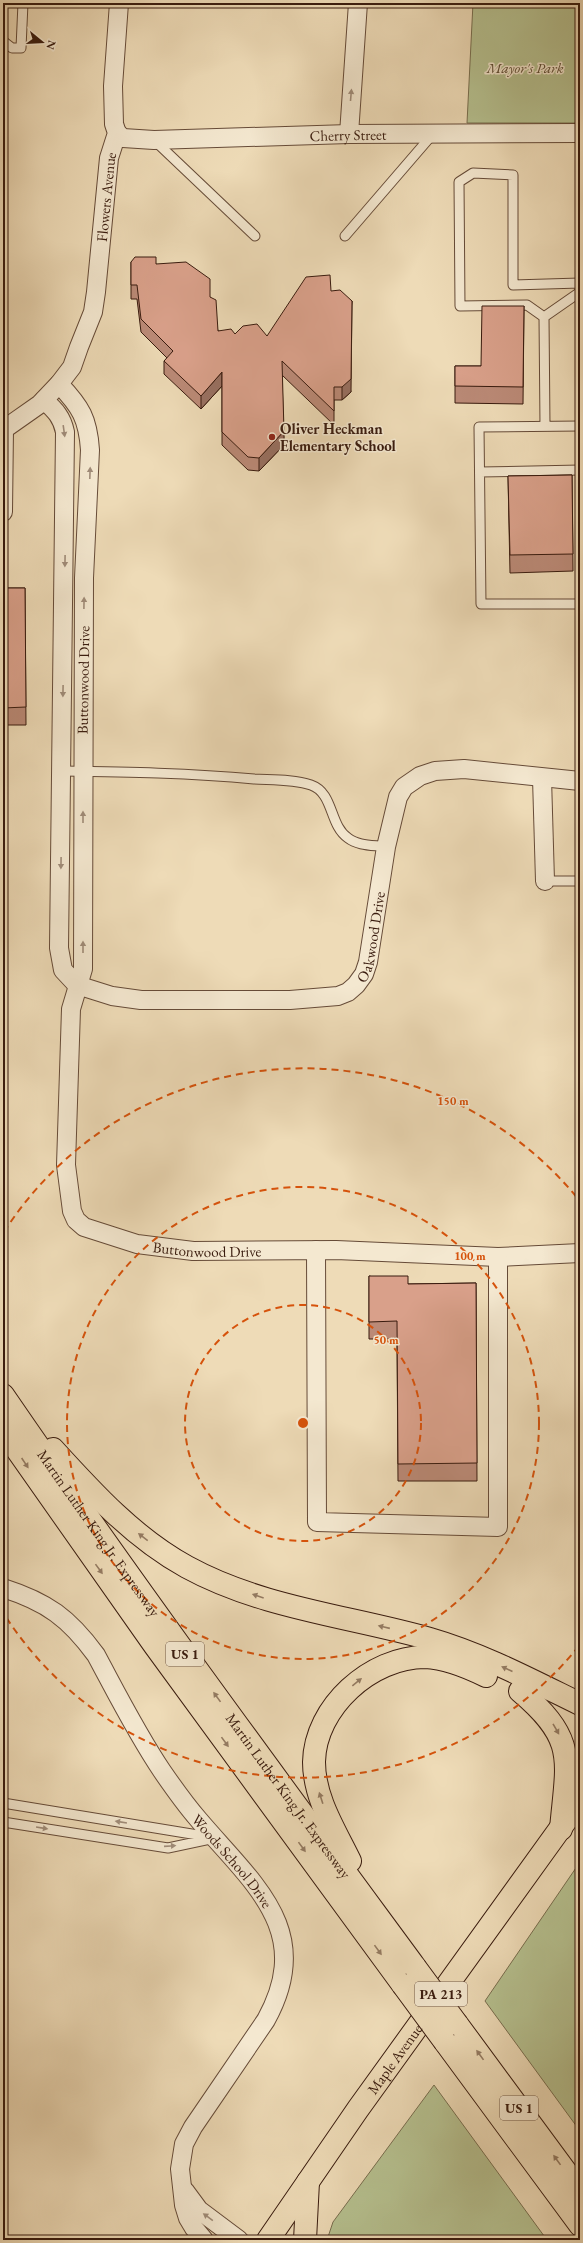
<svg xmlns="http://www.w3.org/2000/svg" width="583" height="2243" viewBox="0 0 583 2243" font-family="'EB Garamond',serif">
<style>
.green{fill:#b6c190;stroke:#786e4f}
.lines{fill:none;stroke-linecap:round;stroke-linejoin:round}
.lane-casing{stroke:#664b38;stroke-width:11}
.street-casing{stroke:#664b38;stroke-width:20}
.primary-casing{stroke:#391b0e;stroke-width:24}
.highway-casing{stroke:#391b0e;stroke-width:24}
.lane{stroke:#f4e8d0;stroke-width:9}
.street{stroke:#f4e8d0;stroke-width:18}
.primary{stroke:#eedbb7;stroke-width:22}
.highway{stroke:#eedbb7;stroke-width:22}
.highway-bridge-casing{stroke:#391b0e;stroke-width:24;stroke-linecap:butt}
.highway-bridge{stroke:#eedbb7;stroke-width:22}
.wall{fill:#bb8a77;stroke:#391b0e}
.shaded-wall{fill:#987061;stroke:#391b0e}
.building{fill:#d9a08a;stroke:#391b0e}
.oneway{fill:#a08c79}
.oneway2{fill:#947b62}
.ring{fill:none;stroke:#d6530c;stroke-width:2;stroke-dasharray:7 5}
.poi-dot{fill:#8f2418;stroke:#f4e8d0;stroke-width:1.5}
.labels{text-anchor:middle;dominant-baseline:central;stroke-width:3;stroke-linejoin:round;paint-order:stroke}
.shield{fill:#f4e8d0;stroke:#715848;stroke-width:1}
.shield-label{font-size:14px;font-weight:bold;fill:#391b0e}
.park-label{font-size:15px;font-style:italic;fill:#5e4d35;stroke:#f4e8d0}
.street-label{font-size:15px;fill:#391b0e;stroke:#f4e8d0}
.poi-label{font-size:15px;font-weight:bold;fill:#391b0e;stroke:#f4e8d0;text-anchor:start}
.centre{fill:#d6530c;stroke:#f4e8d0;stroke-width:2}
.ring-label{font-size:12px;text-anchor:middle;font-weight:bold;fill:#d6530c;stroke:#f4e8d0;stroke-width:3;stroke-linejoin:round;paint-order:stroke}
</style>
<rect width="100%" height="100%" fill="#eedbb7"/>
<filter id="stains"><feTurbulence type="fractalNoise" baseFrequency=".005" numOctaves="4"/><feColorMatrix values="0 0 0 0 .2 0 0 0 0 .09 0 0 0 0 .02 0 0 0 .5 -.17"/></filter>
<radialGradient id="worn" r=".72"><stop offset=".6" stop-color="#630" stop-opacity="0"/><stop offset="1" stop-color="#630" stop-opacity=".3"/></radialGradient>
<path class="green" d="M473,3H580V123H467Z
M580,1862V2131L485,2001Z
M434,2085L547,2240H327L333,2222Z"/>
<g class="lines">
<defs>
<path id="lane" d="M3,41L12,48H21L23,3
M154,140L255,236
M345,236L432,135
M544,317L580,292
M545,426L544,317L527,305L460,306L459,182L473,173L513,175V285L580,283
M580,426L479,427L481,604H580
M480,472L580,470
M62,771C126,772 190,773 254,779C272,780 293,779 311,785C334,793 329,825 348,838C358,846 374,845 386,847
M545,881H580
M3,1803L210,1837
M3,1822L168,1848L215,1838"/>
<g id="street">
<path id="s1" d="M117,133L123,138L154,140L349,134L580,133"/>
<path d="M349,134L358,3"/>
<path id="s2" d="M59,384C81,407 88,419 90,450L84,578L83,969L71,1009L66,1165L72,1211L76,1220L84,1227L137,1244L193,1251L336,1250L498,1257L580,1253"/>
<path id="s3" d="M44,400C55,410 62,417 65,432L59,948L63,970L77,985L112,996L141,1000H290L338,996L348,992L356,985L364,974L368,962L386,847L398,797L404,787L420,776L435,771L464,769L580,781"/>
<path id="s4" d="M3,430L40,404L59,384L72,367L79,347L93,312L96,292L109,158L117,133L114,124L113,86L119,3"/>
<path d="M3,512L4,429"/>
<path d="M542,778L545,881"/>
<path d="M316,1250L317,1522L498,1527V1257"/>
<path id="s5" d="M3,1588C47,1602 69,1618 96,1655C117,1694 137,1734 162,1771C173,1787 185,1804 198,1819C252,1883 316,1930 266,2020L193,2127L184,2144L180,2169L184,2205L188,2218L194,2228L204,2240"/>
<path d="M185,2191L199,2210L239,2240"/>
</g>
<g id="primary">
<path id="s6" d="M268,2240L358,2109L580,1801"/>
</g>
<g id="highway">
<path id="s7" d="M3,1395C136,1589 276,1778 415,1967"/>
<path d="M3,1430L155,1646L403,1985"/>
<path d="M53,1449C93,1493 134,1538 187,1567C262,1608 349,1616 430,1639C482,1654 531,1680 580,1704"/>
<path d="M520,1691C578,1740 567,1760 561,1829"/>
<path d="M350,1861C335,1830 314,1798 314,1762C315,1707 371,1657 425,1657C446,1658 468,1667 486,1676"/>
<path d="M457,2024L580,2191"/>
<path d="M445,2042L580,2225"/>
<path d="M305,2240L308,2182"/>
</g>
</defs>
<use href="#lane" class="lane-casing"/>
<use href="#street" class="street-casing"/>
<use href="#primary" class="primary-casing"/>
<use href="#highway" class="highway-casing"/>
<use href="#lane" class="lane"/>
<use href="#street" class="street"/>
<use href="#primary" class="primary"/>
<use href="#highway" class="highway"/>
<defs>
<path id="highway-bridge" d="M415,1967L457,2024
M403,1985L445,2042"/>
</defs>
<use href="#highway-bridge" class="highway-bridge-casing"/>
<use href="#highway-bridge" class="highway-bridge"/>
</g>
<path class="wall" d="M131,262L156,264L210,297L218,331L235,334L267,336L331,291L351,392L342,400H334V425L282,375L284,445L259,471L248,470L222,445V386L201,409L164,374V361L167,358L141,332L137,299H131Z
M524,306L523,404L455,403V366H481Z
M572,475L573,571L510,573L508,476Z
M3,588H25L26,725H3Z
M369,1276L408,1284L476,1283L477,1481H398L397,1339H369Z"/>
<path class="shaded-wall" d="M352,301L351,392L342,400V387Z
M222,372V386L201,409V396Z
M284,431V445L259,471V458Z"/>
<path class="building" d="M135,257H156V264L186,262L210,279V297L216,300L218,331L231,329L235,334L243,326L257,324L267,336L306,277L330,275L331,291L340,290L352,301L351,379L342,387H334V411L282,361L284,431L259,458L248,457L222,432V372L201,396L164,361L173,351L141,319L137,285H131V262Z
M482,306H524L523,387L455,386V366H481Z
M572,475L573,554L510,555L508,476Z
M3,588H25L26,707L3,708Z
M369,1276H408V1284L476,1283L477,1463L398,1464L397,1321L369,1322Z"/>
<defs><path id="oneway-solid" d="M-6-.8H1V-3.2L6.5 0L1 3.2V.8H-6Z"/></defs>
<g class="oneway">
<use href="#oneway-solid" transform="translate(351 95) rotate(-85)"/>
<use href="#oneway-solid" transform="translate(64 431) rotate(82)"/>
<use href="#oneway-solid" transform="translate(90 473) rotate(-88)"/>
<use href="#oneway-solid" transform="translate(65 561) rotate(91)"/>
<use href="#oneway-solid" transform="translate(84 603) rotate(-89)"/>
<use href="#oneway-solid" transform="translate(63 691) rotate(91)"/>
<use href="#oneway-solid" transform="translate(83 817) rotate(-90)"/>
<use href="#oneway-solid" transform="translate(61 863) rotate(91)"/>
<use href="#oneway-solid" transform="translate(83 947) rotate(-90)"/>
<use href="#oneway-solid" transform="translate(121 1822) rotate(-171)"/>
<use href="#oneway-solid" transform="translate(42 1828) rotate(9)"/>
<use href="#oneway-solid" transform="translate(170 1846) rotate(-4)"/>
<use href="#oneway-solid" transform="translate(208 2217) rotate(-144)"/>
</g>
<g class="oneway2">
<use href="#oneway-solid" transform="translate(25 1463) rotate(56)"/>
<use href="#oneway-solid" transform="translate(143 1537) rotate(-142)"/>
<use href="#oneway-solid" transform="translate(99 1569) rotate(54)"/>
<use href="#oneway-solid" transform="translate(258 1596) rotate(-161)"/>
<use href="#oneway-solid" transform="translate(384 1627) rotate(-167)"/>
<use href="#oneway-solid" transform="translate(507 1669) rotate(-156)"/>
<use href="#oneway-solid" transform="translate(357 1682) rotate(-39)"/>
<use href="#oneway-solid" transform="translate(217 1697) rotate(-126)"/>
<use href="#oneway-solid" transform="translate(556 1729) rotate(60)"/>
<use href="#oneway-solid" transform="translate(225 1742) rotate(54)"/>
<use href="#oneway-solid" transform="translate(321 1798) rotate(-108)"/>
<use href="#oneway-solid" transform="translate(302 1847) rotate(54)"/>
<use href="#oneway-solid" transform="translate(378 1950) rotate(54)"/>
<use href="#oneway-solid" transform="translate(480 2055) rotate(-126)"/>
<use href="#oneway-solid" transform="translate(557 2160) rotate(-126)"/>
</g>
<g class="ring">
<circle cx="303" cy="1423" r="118"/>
<circle cx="303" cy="1423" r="236"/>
<path d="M579 1646A355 355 0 0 1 4 1614M4 1232A355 355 0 0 1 579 1200"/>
</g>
<circle class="poi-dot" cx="272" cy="437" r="4"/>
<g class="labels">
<g class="shield">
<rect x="166" y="1642" width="38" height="24" rx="3"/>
<rect x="415" y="1982" width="52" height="24" rx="3"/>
<rect x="500" y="2096" width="38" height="24" rx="3"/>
</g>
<g class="shield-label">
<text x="185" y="1654">US 1</text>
<text x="441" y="1994">PA 213</text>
<text x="519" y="2108">US 1</text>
</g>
<g class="park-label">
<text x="525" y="67">Mayor's Park</text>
</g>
<g class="street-label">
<text stroke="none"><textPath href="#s1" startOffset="233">Cherry Street</textPath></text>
<text stroke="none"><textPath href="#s4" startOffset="269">Flowers Avenue</textPath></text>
<text transform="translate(83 680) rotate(-89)">Buttonwood Drive</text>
<text stroke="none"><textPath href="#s3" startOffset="934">Oakwood Drive</textPath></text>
<text stroke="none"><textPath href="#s2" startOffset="985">Buttonwood Drive</textPath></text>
<text stroke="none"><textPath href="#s7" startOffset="168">Martin Luther King Jr. Expressway</textPath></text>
<text stroke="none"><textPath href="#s7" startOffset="492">Martin Luther King Jr. Expressway</textPath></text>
<text stroke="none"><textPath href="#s5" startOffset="365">Woods School Drive</textPath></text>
<text stroke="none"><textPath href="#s6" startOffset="221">Maple Avenue</textPath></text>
</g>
<g class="poi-label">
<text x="280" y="428">Oliver Heckman<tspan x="280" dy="17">Elementary School</tspan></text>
</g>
</g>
<circle cx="303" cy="1423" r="6" class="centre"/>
<g class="ring-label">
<text x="453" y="1105">150 m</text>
<text x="470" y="1260">100 m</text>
<text x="386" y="1344">50 m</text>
</g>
<rect width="583" height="2243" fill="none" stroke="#eedbb7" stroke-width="16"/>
<rect x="4" y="4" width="575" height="2235" fill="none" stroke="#391b0e" stroke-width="2"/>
<rect x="8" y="8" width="567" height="2227" fill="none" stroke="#391b0e"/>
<g transform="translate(42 42) rotate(108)" stroke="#f4e8d0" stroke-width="3" paint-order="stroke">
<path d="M0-3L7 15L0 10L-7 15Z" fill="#391b0e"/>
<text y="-6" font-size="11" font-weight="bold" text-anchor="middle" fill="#391b0e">N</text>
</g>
<rect width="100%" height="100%" filter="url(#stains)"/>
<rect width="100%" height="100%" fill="url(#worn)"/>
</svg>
